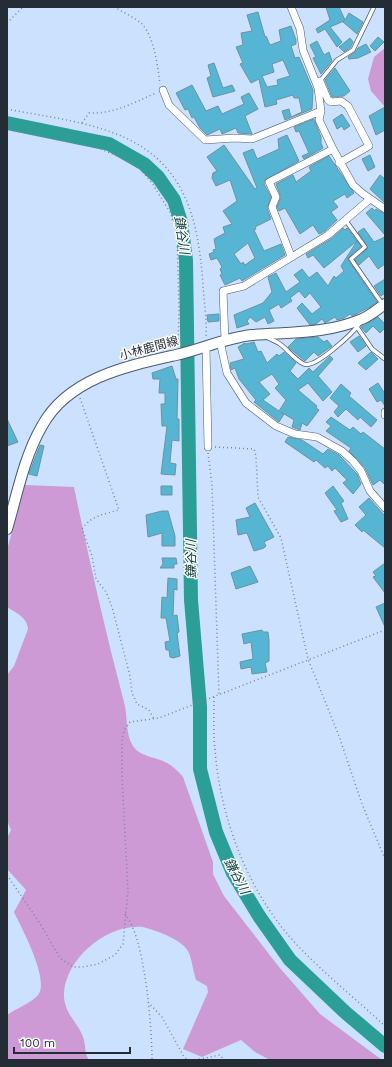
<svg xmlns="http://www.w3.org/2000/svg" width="392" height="1067" viewBox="0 0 392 1067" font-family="'Work Sans','Noto Sans JP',sans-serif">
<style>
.forest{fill:#cd9ad5}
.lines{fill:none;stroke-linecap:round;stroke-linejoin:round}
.river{stroke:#2b9e98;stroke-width:14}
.building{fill:#57b5d4;stroke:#6d929f;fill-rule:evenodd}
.lane-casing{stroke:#485a73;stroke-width:5}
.street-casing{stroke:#485a73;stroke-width:8}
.secondary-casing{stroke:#485a73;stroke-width:12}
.path{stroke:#778699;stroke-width:1.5;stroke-dasharray:1 3;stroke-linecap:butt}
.lane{stroke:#fff;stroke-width:3.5}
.street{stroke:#fff;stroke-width:7}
.secondary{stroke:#fff;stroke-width:10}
.labels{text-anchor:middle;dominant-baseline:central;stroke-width:3;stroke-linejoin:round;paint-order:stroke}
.street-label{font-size:12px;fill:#242c36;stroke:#fff}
.water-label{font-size:13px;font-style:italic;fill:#0b3e3c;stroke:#fff}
</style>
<rect width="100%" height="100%" fill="#cce1fe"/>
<path class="forest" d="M385,48V107L371,91L368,79L374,57Z
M25,485L74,487C89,559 105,631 124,702C128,716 125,734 133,746C139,756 155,757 165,762C172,765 178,771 183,777L213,862V874L224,896L279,967L320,1014L382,1060H270L255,1052L241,1040L202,1057L183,1049L208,992L207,986L196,980C193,971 192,959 188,951C183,943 174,939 166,935C159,932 151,929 143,927C108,923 66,958 64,993C63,1013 78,1022 83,1037C86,1044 84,1053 89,1060H7V1015C15,1009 33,1002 38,995C50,980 22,929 14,912L26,890L7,869V838L11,830L7,820V675L14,666L28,629C27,617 16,613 7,607V550Z"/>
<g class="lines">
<path class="river" d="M7,123L109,144L144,164L158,177L174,200L181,222L186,260L191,600L200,707V769L216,832L233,873L259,916L290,960L346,1013L385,1046"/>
</g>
<path class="building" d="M326,7H339L345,20L349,13L363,22L357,34L343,22L344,21L330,27L342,42L337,47L325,29L318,33L316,29L330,20Z
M258,12L265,37L266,36L270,45L281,41L279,30L291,26L296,40V44L291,46L295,58L299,57L313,90L312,109L285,120L282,111L289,109L291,117L302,112L299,98H294L293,95L276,100L277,104L265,107L259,79L251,83L240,64L243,63L236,47L243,45L241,33L252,31L247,15ZM283,60L290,76L277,80L278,85L267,87L262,76L274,72L272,64Z
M378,37L384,42L375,51L370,46Z
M350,38L353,42L350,48L344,52L339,47Z
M317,41L324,55L329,52L332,61L321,74L313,58L316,57L310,45Z
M366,44L371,52L358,58L349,59L348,57L355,52L358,48Z
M214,63L223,88L232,85L235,91L213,97L207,78L211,76L208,65Z
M335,68L350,91L344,96L332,97L325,80Z
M192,85L206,111L218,106L222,114L244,104L241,97L249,93L258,109L245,116L252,134L238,133L236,128L222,134L220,129L207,135L200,128L194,117L192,118L188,109L185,110L176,93Z
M385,107V130L376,135L369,116Z
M342,114L350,126L344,130L342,126L337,129L333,120Z
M314,119L321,137V143L323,148L304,159L302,156L309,153L299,131L296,132L294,127Z
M287,135L299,161L265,180L264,184L271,197L267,208L271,219L255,227L256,229L254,230L264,251L281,244L285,255L242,281L240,278L225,285L220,275L222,274L220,269L222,267L217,258L211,260L209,254L214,252L213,250L216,249L214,239L225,233L223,227L232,224L223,211L237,201L230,180L216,186L212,178L213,173L217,171L207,157L224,145L255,189L257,188L243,153L253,149L257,159L279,149L278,139ZM248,243L255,258L245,265L243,262L241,264L234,254Z
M370,155L375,167L368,171L362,159Z
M329,156L354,193L347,198L345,194L333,201L338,207L331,212L337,220L325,231L319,234L313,225L300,234L285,208L279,211L277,207L281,197L276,184L293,175L296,182L311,171L309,167Z
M380,175L385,179V203L370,189Z
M372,208L375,211L376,209L385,214V235L366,213Z
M343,228L345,230L347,228L357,241L324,268L313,255L308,258L306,254L331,239Z
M364,228L374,242L385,237V264L378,269L369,256L359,265L355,260L368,248L358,232Z
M357,241L361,246L349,257L348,260L377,302L370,307L352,316L350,314L344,318L337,320L335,317L325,323L322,319L316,324L310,325L297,308L302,303L312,314L321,307L310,293L305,298L299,291L290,298L292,301L281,308L279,304L269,310L274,321L268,324L265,317L256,322L250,317L247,321L249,324L237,328L234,315L263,303L272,292L268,277L276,273L286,292L300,282L294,275L302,269L309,278L317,272L328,286L334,276L336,278L344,271L341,266Z
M385,279V293L381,296L374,286Z
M219,314V321L208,322L207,315Z
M378,317L385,324V328L380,333L373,326L366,333L361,327Z
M359,336L366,346L358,352L350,342Z
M318,337L324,342L327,340L332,346L318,356L314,352L305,361L288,347L296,339Z
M254,342L258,352L261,351L267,363L277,354L279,356L284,352L296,363L290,371L298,379L309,368L313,372L330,356L333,359L318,376L332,392L323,401L308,383L298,390L317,406L316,408L319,410L307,426L302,423L300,430L292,427L294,420L281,412L284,414L279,422L254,402L256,400L239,379L235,368L231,370L230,363L244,359L238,347L245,343L246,344ZM272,374L279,384L275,388L286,400L279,411L263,400L270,394L259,382Z
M371,352L378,359L366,370L358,363Z
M172,366L176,379H178L177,419H179V441L172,440L170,463L176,464L175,475L161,474L167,426H162L161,404H165V393H159L160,379H153L152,373Z
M378,383L385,394V406L381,400L377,402L369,389Z
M341,384L351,393L349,396L377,420L371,427L360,417L358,420L346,409L338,417L334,412L339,406L330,398Z
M331,417L350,430L353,427L361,434L363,432L385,449V485L380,480L373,485L365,468L349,451L351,448L326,431L331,426L326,422Z
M7,419L18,442L7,446Z
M288,437L302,440L323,454L328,449L339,455L357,474L361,484L353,494L343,483L347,480L335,468L332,471L328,466L325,468L316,460L314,462L285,442Z
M40,445L44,446L37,476L29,474Z
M161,486H172V495H161Z
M333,486L344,501L341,503L348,519L341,522L334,511L337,510L325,493Z
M369,498L385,516V548L363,530L362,532L355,525L366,515L359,507Z
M255,503L274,537L264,542L266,546L264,548L254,551L247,533L238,535L236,520L250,517L246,508Z
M162,511H168L175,536V546H162V533L148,537L146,515Z
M162,558H176L177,564H174V568H160L163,564Z
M385,563V593L373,577L376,576L373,572Z
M250,566L258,582L236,589L231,573Z
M168,578L177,579V590L174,589L173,616L177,615L179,632L177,633L180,656L173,658L170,657L169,650H166L165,642L170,641L166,618H161L162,597L167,598Z
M385,603V627L376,607Z
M262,630L263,632H268L269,640V661L265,663L267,672L252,674L251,667L241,669L240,662L253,659L251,642L244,644L242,634Z"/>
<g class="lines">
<defs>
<path id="lane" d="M320,81L337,60L353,50L374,7
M346,221L365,247L351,259L383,305
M357,327L372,349L385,359
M266,337C270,339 276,341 280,344C288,350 295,360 304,364C315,369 353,333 360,323"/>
<path id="street" d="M291,7L300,29L303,50L318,88L321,111L319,120L333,149L353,185L362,193L385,209
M320,81L328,100L331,102L341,101L348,106L369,146L339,163
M163,90L169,105L205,140L235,138L252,139L321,111
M291,256L272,207L276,197L269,182L333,149
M225,339L223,291L244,286L328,235L370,199
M220,341L227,373L246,403L276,426L295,434L317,437L342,451L353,461L361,471L370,491L385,508
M206,346L208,447
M385,412V415"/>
<path id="secondary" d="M7,529C17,495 24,457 42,426C68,378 127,366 176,355C202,349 225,338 252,335C289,332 327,334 362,319C370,316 378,309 385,304"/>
</defs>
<use href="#lane" class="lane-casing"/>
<use href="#street" class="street-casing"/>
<use href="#secondary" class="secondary-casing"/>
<path class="path" d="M114,7C123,12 133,17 141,23C154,35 158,68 160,84
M7,23L23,7
M7,109C42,116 78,120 111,132C184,158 198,215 203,285C204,302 207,320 206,337
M82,123L89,113C114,114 133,103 156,93
M7,129L98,148L122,158L140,169L152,183L170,212L177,234L179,310L178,346
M80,398L119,510C104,514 91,516 82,529L92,556L96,579L106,592L112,607L130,676L132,693L137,704L149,710L154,719
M215,447L254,449L256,456L258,497L281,538L308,659L339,736L362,804L385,859
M208,453L212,485L219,695
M214,697C214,714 213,732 215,749C220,820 250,897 300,948C327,976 357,1000 385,1026
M7,875L39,922L60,958L73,967H82L98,964L115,955L123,944L128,891L122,777V738L125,729L130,722L159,718L385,630
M125,914C145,937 152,1028 152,1060
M148,1002L162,1017L184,1057L188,1060
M195,1060L220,1055L224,1060"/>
<use href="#lane" class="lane"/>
<use href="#street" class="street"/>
<use href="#secondary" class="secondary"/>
</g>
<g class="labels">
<g class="street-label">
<text transform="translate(149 348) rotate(-15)">小林鹿間線</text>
</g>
<g class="water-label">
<text transform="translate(182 235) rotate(81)">鎌谷川</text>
<text transform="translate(191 559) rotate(-91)">鎌谷川</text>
<text transform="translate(237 876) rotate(62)">鎌谷川</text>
</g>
</g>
<rect width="392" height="1067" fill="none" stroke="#242c36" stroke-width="16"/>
<path d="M14 1047v6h116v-6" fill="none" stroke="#242c36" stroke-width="2"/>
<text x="20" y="1047" font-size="12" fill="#242c36" stroke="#ffffff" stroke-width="3" paint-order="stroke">100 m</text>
</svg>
